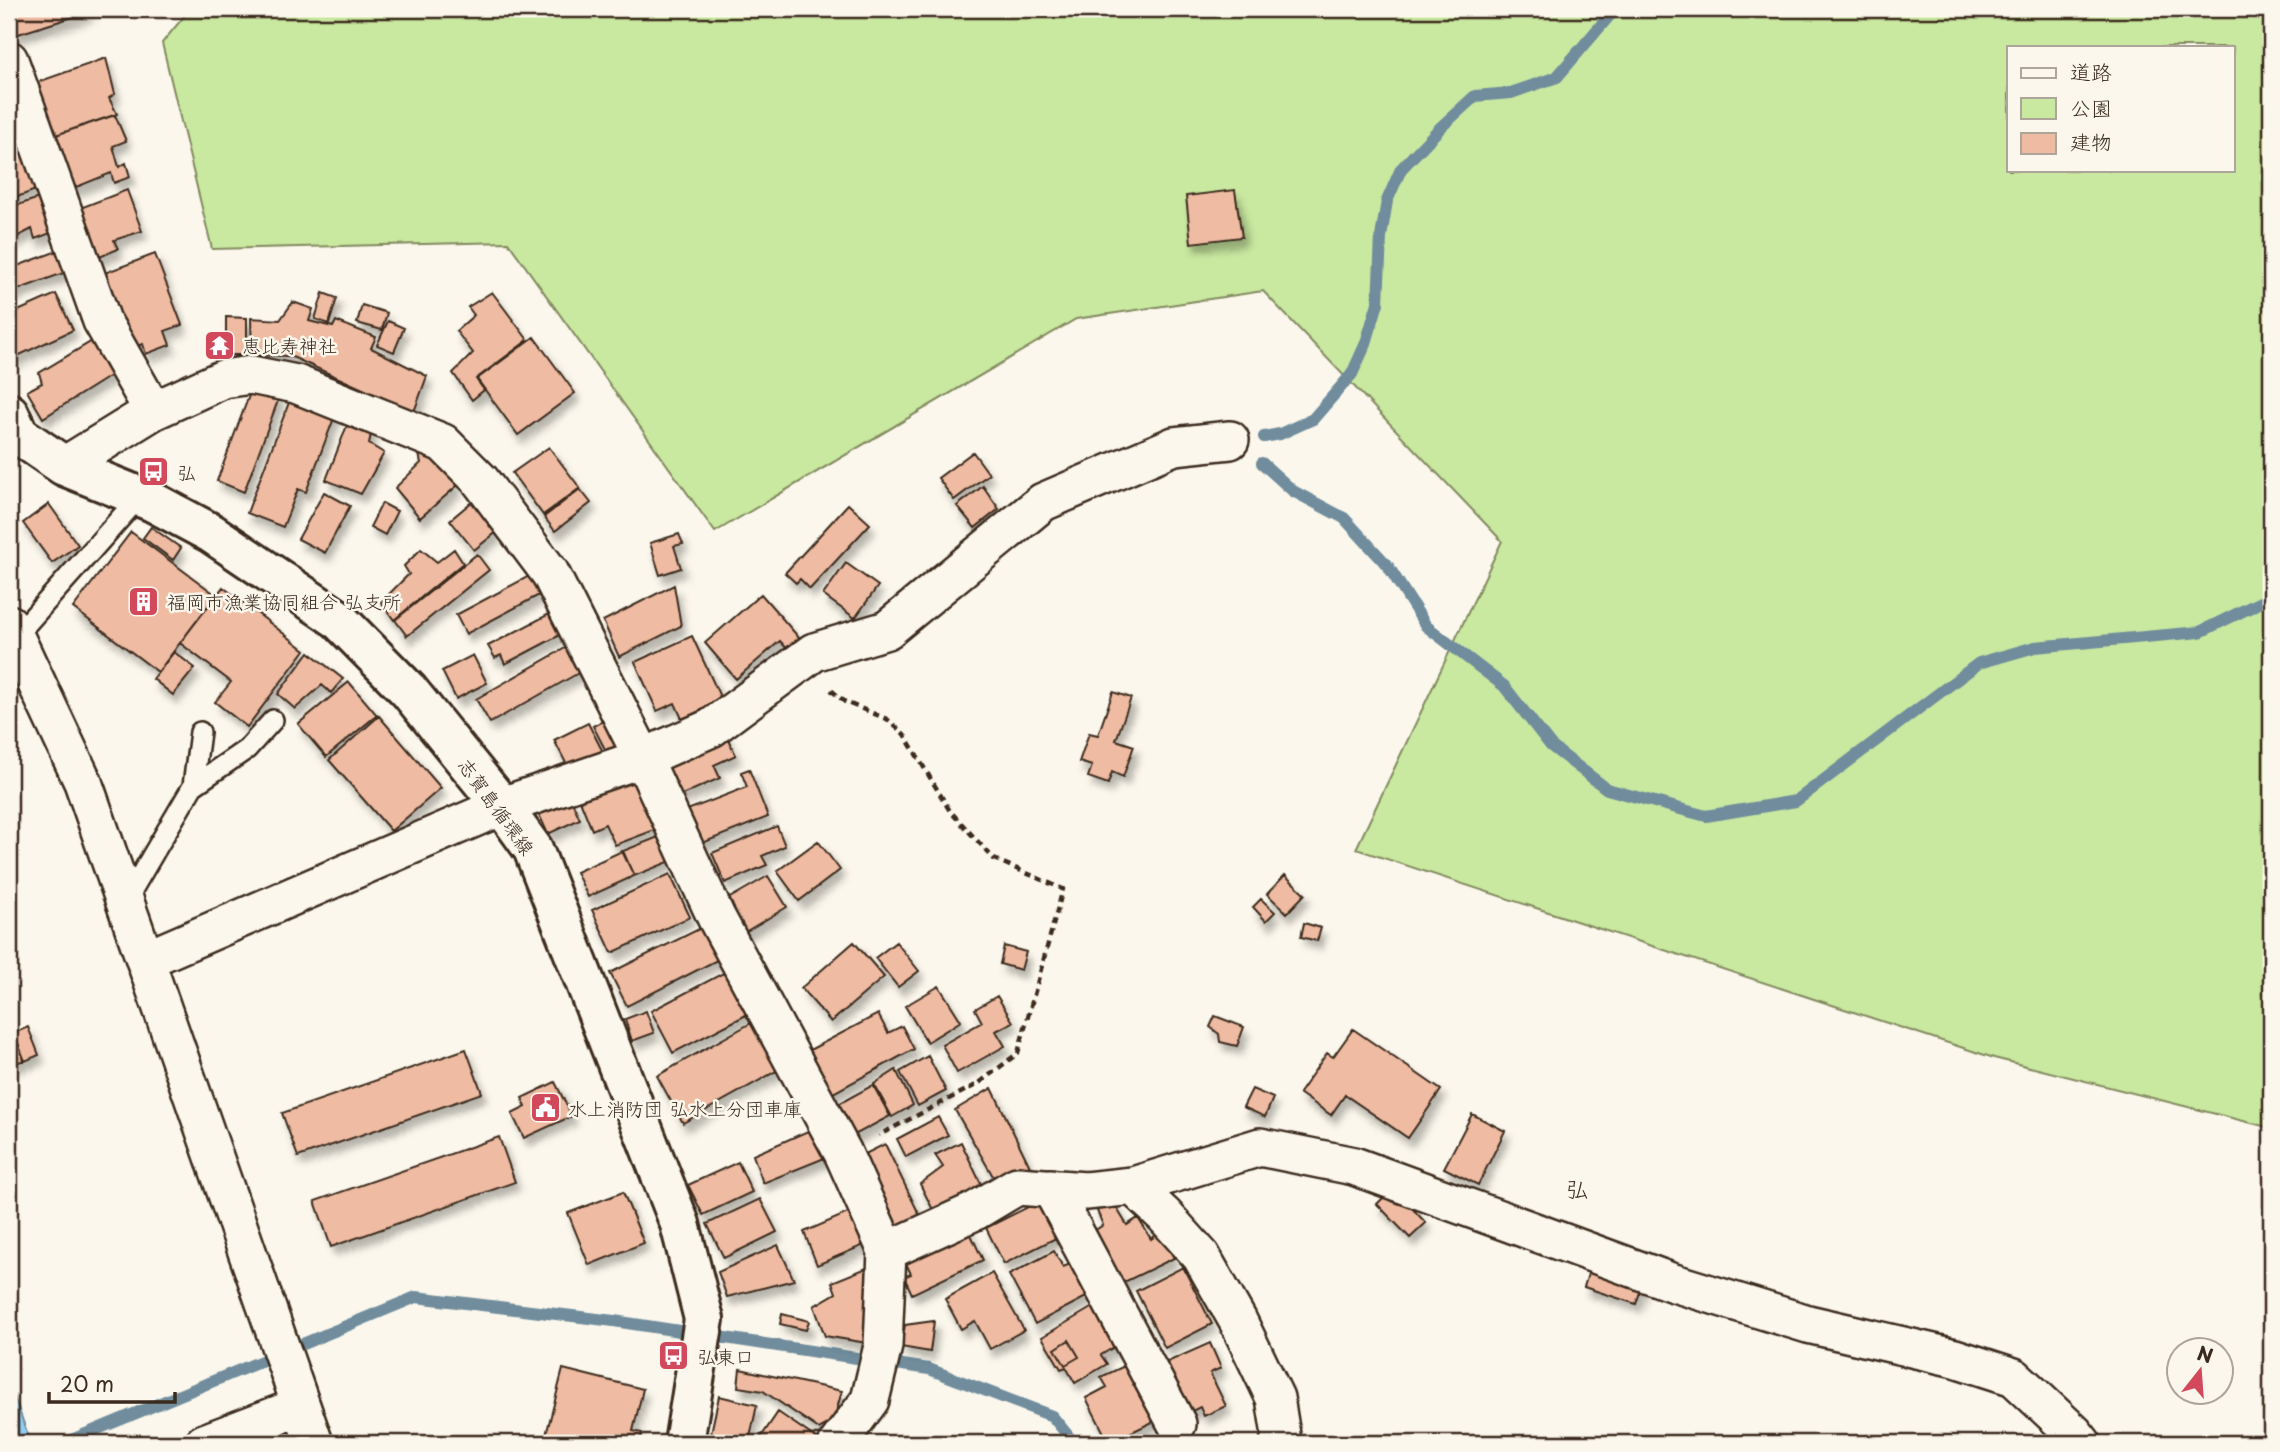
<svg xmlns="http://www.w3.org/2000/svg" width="2280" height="1452" viewBox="0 0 2280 1452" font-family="'Playpen Sans','Klee One',sans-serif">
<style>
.green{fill:#c9e8a0;stroke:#82895f;stroke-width:2;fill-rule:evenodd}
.water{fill:#91cdf1;stroke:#6f8c9d;stroke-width:2}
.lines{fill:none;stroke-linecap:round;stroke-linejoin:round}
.stream{stroke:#6f8c9d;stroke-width:12}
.building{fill:#efbba2;stroke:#3b2a1e;stroke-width:2;filter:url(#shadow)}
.lane-casing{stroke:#3b2a1e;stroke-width:24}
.street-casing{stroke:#3b2a1e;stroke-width:42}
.secondary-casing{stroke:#3b2a1e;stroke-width:44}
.path{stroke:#3b2a1e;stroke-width:4.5;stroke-dasharray:7 5;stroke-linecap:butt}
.lane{stroke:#fbf7ec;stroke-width:19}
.street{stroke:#fbf7ec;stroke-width:37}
.secondary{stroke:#fbf7ec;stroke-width:38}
.labels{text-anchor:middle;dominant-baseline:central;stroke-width:5;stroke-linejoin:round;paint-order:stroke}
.poi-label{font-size:19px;fill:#3b2a1e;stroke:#fbf7ec;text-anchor:start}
.street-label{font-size:19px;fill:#3b2a1e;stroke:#fbf7ec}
.quarter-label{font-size:23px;fill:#3b2a1e;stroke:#fbf7ec}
</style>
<defs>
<filter id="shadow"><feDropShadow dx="4.5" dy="8" stdDeviation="3.5" flood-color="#0004"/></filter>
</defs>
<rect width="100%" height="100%" fill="#fbf7ec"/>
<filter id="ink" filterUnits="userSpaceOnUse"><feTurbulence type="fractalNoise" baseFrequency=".0143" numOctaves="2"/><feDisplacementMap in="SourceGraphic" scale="14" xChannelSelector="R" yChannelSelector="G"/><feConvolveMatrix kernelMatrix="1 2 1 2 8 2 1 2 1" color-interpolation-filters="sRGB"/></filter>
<g filter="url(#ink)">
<path class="green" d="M190,9H2271V1128L1994,1058L1356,849L1502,541L1263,291L1076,319L715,532L508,242L212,249L162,43ZM2009,47H2233V170H2009Z"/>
<path class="water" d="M9,1383L31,1443H9Z"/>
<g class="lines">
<path class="stream" d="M1264,437L1280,434L1313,419L1352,374L1366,343L1378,303L1381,237L1387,201L1401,169L1441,127L1475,96L1511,93L1557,77L1615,9
M1262,463L1293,491L1344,518L1388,566L1426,626L1504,686L1551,746L1607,789L1706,816L1796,801L1979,663L2035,647L2200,632L2271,597
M64,1443L416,1297L614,1321L929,1369L1052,1416L1074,1443"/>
</g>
<path class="building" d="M9,9H88L89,12L15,35L9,18Z
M106,58L115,94L109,98L117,114L50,137L32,84Z
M9,110L24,138L9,144Z
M115,115L126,141L113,146L119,167L126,163L130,177L114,183L111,173L69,190L50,137Z
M22,153L36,190L9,200V158Z
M127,190L142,231L114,240L118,249L93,260L75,210Z
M1235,190L1242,237L1191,243L1186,196Z
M45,196L56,231L35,239L32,229L9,241V208Z
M60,250L69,271L9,293V269Z
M155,254L182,325L165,331L170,345L146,354L143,344L127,349L99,275Z
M492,292L528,340L476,379L484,390L472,400L453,373L473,353L456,331L474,315L468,307Z
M323,293L337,298L329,324L315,319Z
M56,294L73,330L9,360V315Z
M293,302L313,309L309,321L333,327L336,321L376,337L371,348L427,376L414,412L290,356L252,355L251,318L280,320Z
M362,305L387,313L382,330L357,323Z
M226,317L247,318V355H226Z
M388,321L404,328L394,352L377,345Z
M214,336H224L223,354H213Z
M534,337L575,393L518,435L477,379Z
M94,340L113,374L43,418L27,391L42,383L39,373Z
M253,385L280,395L244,492L217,481Z
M293,392L337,410L306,492L298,489L283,527L247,513Z
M351,415L373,423L369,444L384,453L361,494L326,480Z
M427,445L458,485L420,518L395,488L421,463L419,454Z
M549,447L580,488L543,515L512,473Z
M973,452L989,474L954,500L938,478Z
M983,486L999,509L975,528L957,506Z
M580,489L591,503L555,531L544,517Z
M324,492L350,506L325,553L298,539Z
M474,500L498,531L474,550L450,520Z
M382,503L397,511L385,535L370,527Z
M49,504L78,545L52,563L23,523Z
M848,504L870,524L810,589L800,579L796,583L785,573Z
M151,527L181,548L173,560L143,538Z
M131,532L216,595L158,672L73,608Z
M679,534L683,544L674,546L681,568L660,575L650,543Z
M421,549L437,562L454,549L463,563L394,620L381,602L409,574L404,566Z
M477,554L489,570L407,636L395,620Z
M846,563L878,586L855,618L823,595Z
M531,575L541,594L466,634L456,615Z
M674,585L681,626L619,657L603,621Z
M223,587L305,650L247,727L215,702L231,682L180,643Z
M761,594L801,640L789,651L780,641L736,679L705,643Z
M551,613L562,634L505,664L501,655L495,658L488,646Z
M692,636L722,701L682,719L675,703L657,711L635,662Z
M567,647L582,671L490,723L476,699Z
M174,652L195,668L173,695L153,679Z
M309,652L343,679L331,693L322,685L295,709L278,694Z
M473,655L487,683L456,699L442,671Z
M349,682L377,715L326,757L298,724Z
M1113,692L1131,698L1116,740L1134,746L1123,777L1112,772L1108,784L1088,777L1092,766L1079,762L1089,733L1098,735Z
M379,716L441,788L391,831L329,760Z
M612,716L625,744L607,753L593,726Z
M588,723L603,752L569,769L554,740Z
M724,731L736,755L714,765L720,778L673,799L657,761Z
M749,769L768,817L695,846L682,812L747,787L741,772Z
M638,778L660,828L615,845L605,824L592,830L579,798Z
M569,795L580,819L548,834L537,810Z
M777,826L785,846L762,856L767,865L725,883L712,853Z
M671,832L681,857L634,876L623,851Z
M818,841L840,870L799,901L777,871Z
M622,851L634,876L588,897L576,872Z
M670,874L690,917L612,953L592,910Z
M1285,875L1305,894L1287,913L1267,894Z
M768,876L787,907L740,935L721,903Z
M1261,899L1275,912L1266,921L1253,907Z
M1304,923L1321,928L1317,941L1301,937Z
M707,925L723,957L627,1006L610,973Z
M854,942L884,977L831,1022L801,988Z
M896,942L919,971L898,987L875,958Z
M1004,946L1026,952L1021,970L1000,964Z
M729,970L752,1012L673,1053L651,1011Z
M939,986L961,1021L927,1042L905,1006Z
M997,996L1013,1022L996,1031L1005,1046L957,1073L942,1045L982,1022L975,1009Z
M646,1011L654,1033L632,1041L625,1019Z
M878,1014L888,1033L902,1026L914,1049L826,1097L802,1054Z
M1215,1016L1244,1027L1237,1046L1220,1042L1219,1034L1210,1027Z
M9,1017L24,1060L9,1066Z
M751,1023L778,1070L683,1123L657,1076Z
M28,1027L39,1055L25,1061L14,1033Z
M1353,1029L1441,1090L1408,1138L1345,1095L1331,1115L1299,1093L1327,1053L1333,1057Z
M466,1049L482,1093L298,1157L282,1113Z
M928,1056L946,1091L918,1106L900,1072Z
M896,1070L913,1105L892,1117L874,1084Z
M555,1082L572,1116L524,1138L512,1114L526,1107L522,1098Z
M873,1085L890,1116L849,1138L833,1107Z
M992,1088L1032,1171L1015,1168L994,1178L955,1110Z
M1252,1089L1273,1098L1265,1117L1243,1107Z
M1472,1114L1505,1131L1478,1185L1444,1168Z
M938,1117L948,1135L906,1157L897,1139Z
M817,1127L832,1155L763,1183L753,1155Z
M499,1137L515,1182L331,1247L315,1201Z
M961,1142L982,1186L933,1210L920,1184L943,1167L935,1155Z
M885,1144L921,1218L899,1229L863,1155Z
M738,1162L752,1192L703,1215L688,1185Z
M1393,1188L1426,1223L1410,1238L1377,1204Z
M623,1192L644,1243L589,1265L568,1213Z
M760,1199L777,1232L724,1258L707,1224Z
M1111,1199L1127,1225L1138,1218L1151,1239L1159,1233L1174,1258L1114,1287L1086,1236L1103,1225L1095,1206Z
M1040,1201L1058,1237L1004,1264L986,1228Z
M857,1209L869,1243L817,1265L804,1232Z
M966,1224L983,1260L912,1294L904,1277L911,1274L902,1255Z
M778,1245L794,1280L727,1297L718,1272Z
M1054,1251L1063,1267L1073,1263L1090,1295L1035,1324L1009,1275Z
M1591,1264L1644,1280L1636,1304L1584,1287Z
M874,1265L873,1344L825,1336L814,1306L836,1293L832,1282Z
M1183,1267L1212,1324L1165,1348L1136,1291Z
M992,1273L1024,1330L990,1349L975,1321L961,1329L945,1299Z
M1098,1304L1121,1343L1101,1355L1107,1364L1075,1383L1066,1367L1061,1369L1042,1337Z
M782,1314L809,1321L806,1330L780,1324Z
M934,1321L930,1352L901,1347L905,1325Z
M1069,1340L1079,1357L1065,1365L1055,1349Z
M1210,1343L1221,1368L1210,1373L1226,1406L1204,1416L1200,1407L1188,1413L1165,1363Z
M1135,1361L1163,1417L1109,1443L1086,1398L1107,1387L1101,1377Z
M563,1369L643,1389L633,1431L642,1433L640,1443H544Z
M740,1369L842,1391L834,1419L819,1429L763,1391L738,1387Z
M719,1396L757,1405L749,1442L711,1433Z
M778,1412L820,1441L818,1443H757Z"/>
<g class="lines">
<defs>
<path id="lane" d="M15,637L140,496
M193,786L247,749L273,720
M125,902L193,786L200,732"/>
<path id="street" d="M9,60L102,321L153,411
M64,466L153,411L223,379L251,375L296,384L443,443L480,480L550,573L643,758L716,917L843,1153L887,1251
M9,624L83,782L314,1443
M145,960L502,806L643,758L711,728L814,652L887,630L1043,502L1174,446L1230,440
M1133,1186L1164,1215L1201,1256L1238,1321L1275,1398L1281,1435L1279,1443
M1051,1188L1177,1424
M204,1443L301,1406
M838,1443L870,1400L883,1346L887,1251L975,1211L1017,1186L1086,1191L1133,1186L1260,1147L1354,1166L1674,1283L1808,1324L1955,1358L2014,1377L2074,1433L2082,1443"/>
<path id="secondary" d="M9,413L19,435L64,466L153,502L211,533L338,619L409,691L502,806L533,849L680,1224L704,1319L684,1443"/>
</defs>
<use href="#lane" class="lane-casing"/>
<use href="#street" class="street-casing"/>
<use href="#secondary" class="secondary-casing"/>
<path class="path" d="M831,690L845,702L887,719L904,734L950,811L994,859L1063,889L1018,1053L978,1084L879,1135"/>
<use href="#lane" class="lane"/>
<use href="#street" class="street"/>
<use href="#secondary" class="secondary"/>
</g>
</g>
<defs>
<symbol id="temple-square" viewBox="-11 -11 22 22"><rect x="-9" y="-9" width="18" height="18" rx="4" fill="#d1495b" stroke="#fbf7ec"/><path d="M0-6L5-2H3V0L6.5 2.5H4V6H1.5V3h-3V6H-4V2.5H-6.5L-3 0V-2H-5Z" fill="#fff"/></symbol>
<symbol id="bus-square" viewBox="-11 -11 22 22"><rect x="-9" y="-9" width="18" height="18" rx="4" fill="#d1495b" stroke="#fbf7ec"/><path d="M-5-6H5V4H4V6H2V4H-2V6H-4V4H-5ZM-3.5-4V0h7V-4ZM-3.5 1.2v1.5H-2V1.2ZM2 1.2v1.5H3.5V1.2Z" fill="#fff"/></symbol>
<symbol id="building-square" viewBox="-11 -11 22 22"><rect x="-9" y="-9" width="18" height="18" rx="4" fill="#d1495b" stroke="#fbf7ec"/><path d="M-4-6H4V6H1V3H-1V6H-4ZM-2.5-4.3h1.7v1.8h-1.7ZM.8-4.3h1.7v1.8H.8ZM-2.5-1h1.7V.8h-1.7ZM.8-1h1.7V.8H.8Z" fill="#fff"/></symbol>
<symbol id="civic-square" viewBox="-11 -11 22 22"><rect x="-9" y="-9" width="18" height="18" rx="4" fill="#d1495b" stroke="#fbf7ec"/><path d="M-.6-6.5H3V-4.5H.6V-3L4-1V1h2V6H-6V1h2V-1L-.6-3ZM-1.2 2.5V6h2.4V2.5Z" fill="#fff"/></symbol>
</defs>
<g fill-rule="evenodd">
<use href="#temple-square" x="202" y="328" width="35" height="35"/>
<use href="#bus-square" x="136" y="454" width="35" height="35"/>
<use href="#building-square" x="126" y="584" width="35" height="35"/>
<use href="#civic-square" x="528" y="1090" width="35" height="35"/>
<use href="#bus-square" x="656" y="1338" width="35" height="35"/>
</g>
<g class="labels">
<g class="poi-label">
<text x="242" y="345">恵比寿神社</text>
<text x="177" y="472">弘</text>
<text x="167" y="601">福岡市漁業協同組合 弘支所</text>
<text x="568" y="1108">水上消防団 弘水上分団車庫</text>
<text x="697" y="1356">弘東口</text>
</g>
<g class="street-label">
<text transform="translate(497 806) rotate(54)">志賀島循環線</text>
</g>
<g class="quarter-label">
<text x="1577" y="1188">弘</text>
</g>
</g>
<rect width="2280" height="1452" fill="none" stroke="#fbf7ec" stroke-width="35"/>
<rect x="18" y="18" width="2245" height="1417" fill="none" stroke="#3b2a1e" stroke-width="2.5" filter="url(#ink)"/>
<rect x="2007" y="46" width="228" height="126" fill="#fbf7ec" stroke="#aea59a" stroke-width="2"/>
<rect x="2021" y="68" width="35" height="10" fill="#fbf7ec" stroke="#aea59a" stroke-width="2"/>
<text x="2070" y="80" font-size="21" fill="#3b2a1e">道路</text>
<rect x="2021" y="98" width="35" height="21" fill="#c9e8a0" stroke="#aea59a" stroke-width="2"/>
<text x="2070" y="116" font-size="21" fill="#3b2a1e">公園</text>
<rect x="2021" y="133" width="35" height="21" fill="#efbba2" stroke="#aea59a" stroke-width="2"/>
<text x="2070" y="150" font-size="21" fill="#3b2a1e">建物</text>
<g transform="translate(2200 1371) rotate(17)"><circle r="33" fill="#fbf7ec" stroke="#aea59a" stroke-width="2"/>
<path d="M0-5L12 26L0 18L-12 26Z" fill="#d1495b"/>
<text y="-10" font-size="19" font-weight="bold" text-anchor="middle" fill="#3b2a1e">N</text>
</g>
<path d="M49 1392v10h126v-10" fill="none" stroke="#3b2a1e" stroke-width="3.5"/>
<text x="60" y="1392" font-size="21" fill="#3b2a1e" stroke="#fbf7ec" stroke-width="5" paint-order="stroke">20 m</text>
</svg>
